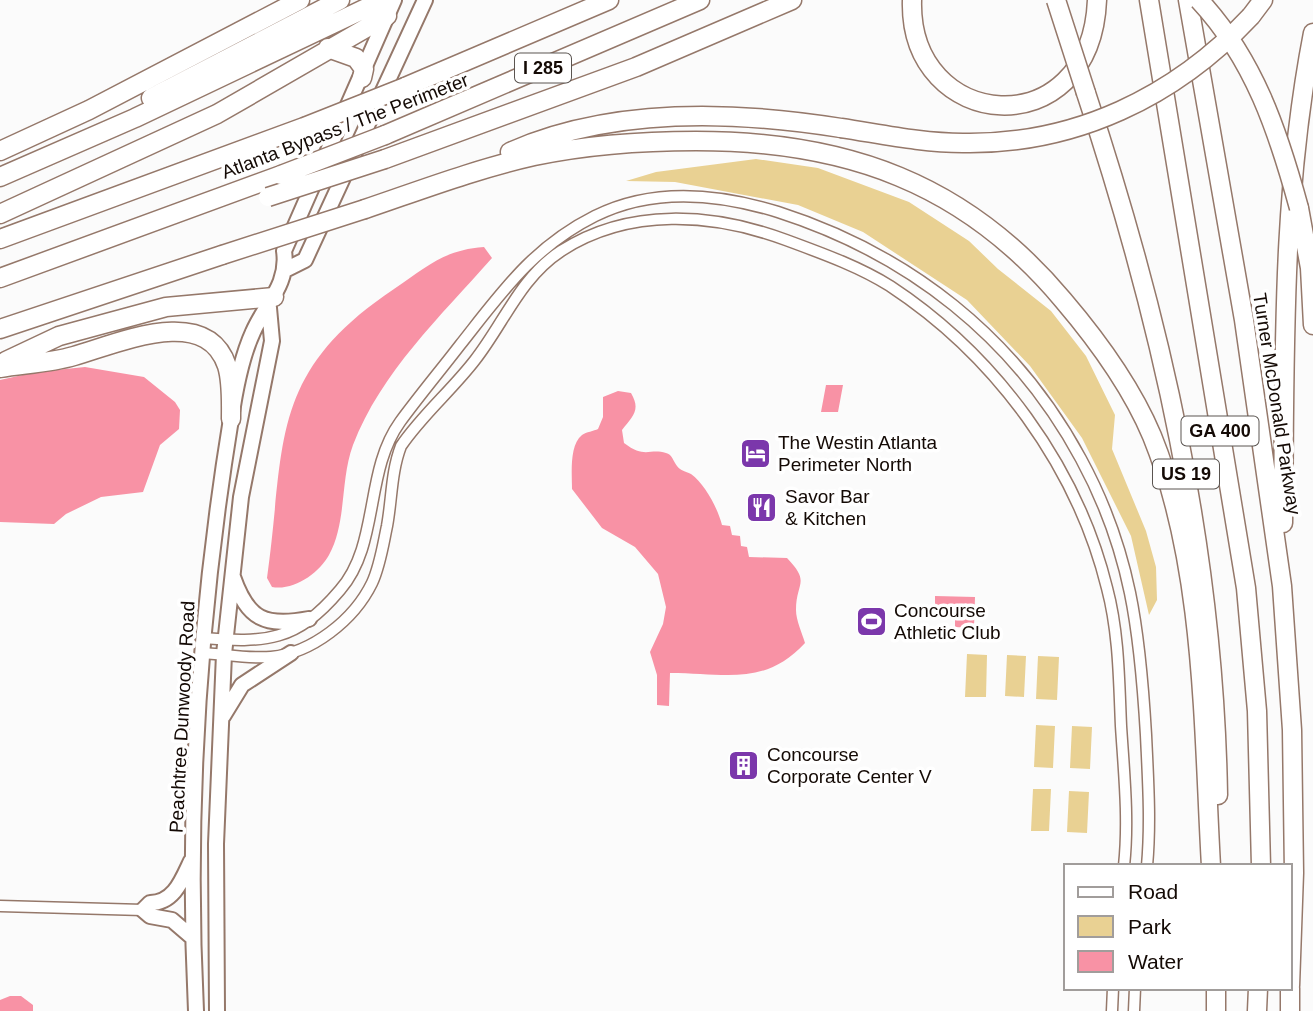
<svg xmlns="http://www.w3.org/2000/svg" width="1313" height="1011" viewBox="0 0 1313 1011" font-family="Helvetica,sans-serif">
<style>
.green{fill:#e9d193}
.water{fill:#f892a5}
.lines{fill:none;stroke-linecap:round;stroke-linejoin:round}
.street-casing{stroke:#95786a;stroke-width:13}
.secondary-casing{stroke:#95786a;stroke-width:18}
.highway-casing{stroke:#95786a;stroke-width:21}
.street{stroke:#fff;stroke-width:10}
.secondary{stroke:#fff;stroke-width:14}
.highway{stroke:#fff;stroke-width:18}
.highway-bridge-casing{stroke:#95786a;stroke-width:21;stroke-linecap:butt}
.highway-bridge{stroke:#fff;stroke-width:18}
.labels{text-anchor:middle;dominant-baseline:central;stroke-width:7;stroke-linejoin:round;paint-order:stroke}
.shield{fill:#fff;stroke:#5a5450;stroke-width:2}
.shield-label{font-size:18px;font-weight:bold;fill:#140a05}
.street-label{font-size:19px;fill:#140a05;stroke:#fff}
.poi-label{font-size:19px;fill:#140a05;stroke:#fff;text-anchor:start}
</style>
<rect width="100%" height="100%" fill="#fbfbfb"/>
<path class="green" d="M756,159L818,168L909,202L969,241L998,269L1051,311L1086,356L1115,415L1112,449L1146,531L1156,567L1157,600L1149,615L1131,536L1082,438L1030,366L967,300L863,232L798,205L675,182L626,181L656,172Z
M967,654L987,655L986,697H965Z
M1007,655L1026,656L1024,697L1005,696Z
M1038,656L1059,657L1057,700L1036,699Z
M1036,725L1055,726L1053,768L1034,767Z
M1072,726L1092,727L1090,769L1070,768Z
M1033,789H1051L1049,831H1031Z
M1069,791L1089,792L1087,833L1067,832Z"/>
<path class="water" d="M484,247L492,258C441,316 381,372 353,445C340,480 347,522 329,555C319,573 294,591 272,587L267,578C286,444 267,374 394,289C427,267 443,250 484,247Z
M85,367L144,377L175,402L180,410L179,429L160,445L143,492L101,497L66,514L54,524L0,522V380L36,372Z
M826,385H843L838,412H821Z
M618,391L631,393C641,410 633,416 622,430L624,443C645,459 649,448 666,453C672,454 673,461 677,466C681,471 685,471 691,474C705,484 718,509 722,525L730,526L732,535L740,536L741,546L747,547L749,557L787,558C811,583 796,582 796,610C796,620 802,633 805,643C764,687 725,673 670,673L669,706L657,705V675L650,652L663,624L666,607L658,574L635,547L602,528L572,489C572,475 569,445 582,435C586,432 594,431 598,429L603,417V397Z
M935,596L975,597L974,628L955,627V615H935Z
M10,996H21L33,1005V1011H0V1000Z"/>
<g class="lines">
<defs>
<path id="street" d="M202,638C266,643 296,642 340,590C380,544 364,472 400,422C419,396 440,371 460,345C502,292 533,247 595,216C653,187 717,193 778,212C909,254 1015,337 1081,459C1131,551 1140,632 1146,735C1148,779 1151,822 1147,866
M201,653C224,654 248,659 271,657C312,653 354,620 372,583C380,566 383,545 387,526C392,499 391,472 401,446C422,415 452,390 475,360C504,323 520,278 561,251C629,207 713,213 786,240C821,253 858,266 890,286C995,355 1077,466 1107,588C1119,633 1119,681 1121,726C1124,773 1129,820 1124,866
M0,906L143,910
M1112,1011L1113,988
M1134,1011L1135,988"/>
<path id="secondary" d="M287,269L305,260L425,0
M233,577C248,620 265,627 309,619
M223,716L242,685L291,653
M191,861C182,880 174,903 150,903L143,910L150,916L172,920L193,938
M196,1011C186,813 199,615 231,419C235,391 241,358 253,332C265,304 289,285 284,251L394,0
M217,1011L216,844L224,654L241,497L272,341L269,308"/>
<path id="highway" d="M912,0C908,133 1091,148 1097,0
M1149,0L1246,588L1257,711L1261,866
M1188,0L1244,320L1282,586L1292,730L1294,873L1290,986
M1251,16L1263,0
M328,48L356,58L364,69L362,78
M405,87L609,0
M1086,93C1162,322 1214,554 1218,795
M151,98L340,0
M385,135L700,0
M0,151L89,110L300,0
M510,152C611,107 735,111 841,128
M385,159L636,67L792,0
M0,177L135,118L383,0
M1299,208L1310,268L1313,325
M365,209C421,190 476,169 534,156C587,145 642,141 696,141C846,141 965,183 1063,300C1098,341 1131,386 1152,436C1205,566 1203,727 1211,866
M0,214L217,114L387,16
M0,239L304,127
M0,278L281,175
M0,329L222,255
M6,361L59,336L166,307L274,297
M0,368C24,364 50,363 74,356C117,344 206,303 227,366C232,382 231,402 231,419
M1283,523C1285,357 1281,198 1313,33
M1216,1011V988
M1257,1011L1258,988
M1290,1011V988"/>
</defs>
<use href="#street" class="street-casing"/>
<use href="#secondary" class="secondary-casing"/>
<use href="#highway" class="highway-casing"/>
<use href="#street" class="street"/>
<use href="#secondary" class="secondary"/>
<use href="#highway" class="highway"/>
<defs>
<path id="highway-bridge" d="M1056,0L1086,93
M1199,0C1254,59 1278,131 1299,208
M304,127L405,87
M841,128C881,134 922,143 963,143C1075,145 1175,97 1251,16
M281,175L385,135
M268,197L385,159
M222,255L365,209"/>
</defs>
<use href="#highway-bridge" class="highway-bridge-casing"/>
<use href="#highway-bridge" class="highway-bridge"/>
</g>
<defs>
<symbol id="hotel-square" viewBox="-11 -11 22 22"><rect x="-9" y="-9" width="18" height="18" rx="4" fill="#7b37ab" stroke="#fff"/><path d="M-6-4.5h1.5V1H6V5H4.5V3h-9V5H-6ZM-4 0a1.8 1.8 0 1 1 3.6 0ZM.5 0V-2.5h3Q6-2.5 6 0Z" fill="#fff"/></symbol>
<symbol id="restaurant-square" viewBox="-11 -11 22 22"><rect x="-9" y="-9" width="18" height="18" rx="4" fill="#7b37ab" stroke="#fff"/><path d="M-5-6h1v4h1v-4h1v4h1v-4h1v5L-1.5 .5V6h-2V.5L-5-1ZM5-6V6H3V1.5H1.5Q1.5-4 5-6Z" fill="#fff"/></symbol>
<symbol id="stadium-square" viewBox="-11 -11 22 22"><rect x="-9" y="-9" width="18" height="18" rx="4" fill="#7b37ab" stroke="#fff"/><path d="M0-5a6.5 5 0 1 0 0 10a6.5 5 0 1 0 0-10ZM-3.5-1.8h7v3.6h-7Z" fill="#fff"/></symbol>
<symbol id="building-square" viewBox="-11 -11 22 22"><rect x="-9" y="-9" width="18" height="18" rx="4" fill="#7b37ab" stroke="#fff"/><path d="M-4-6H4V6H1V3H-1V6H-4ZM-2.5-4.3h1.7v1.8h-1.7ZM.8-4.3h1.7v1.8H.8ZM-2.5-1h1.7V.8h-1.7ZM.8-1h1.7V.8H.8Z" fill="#fff"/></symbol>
</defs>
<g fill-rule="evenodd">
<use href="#hotel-square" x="738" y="436" width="35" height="35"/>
<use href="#restaurant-square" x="744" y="490" width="35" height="35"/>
<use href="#stadium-square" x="854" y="604" width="35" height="35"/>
<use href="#building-square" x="726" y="748" width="35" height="35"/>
</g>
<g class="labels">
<g class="shield">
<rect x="515" y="53.5" width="56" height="29" rx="5"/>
<rect x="1181.5" y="416.5" width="77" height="29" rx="5"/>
<rect x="1153" y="459.5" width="66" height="29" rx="5"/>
</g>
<g class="shield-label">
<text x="543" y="68">I 285</text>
<text x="1220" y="431">GA 400</text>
<text x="1186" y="474">US 19</text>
</g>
<g class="street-label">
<text transform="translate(345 126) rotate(-21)">Atlanta Bypass / The Perimeter</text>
<text transform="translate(1277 404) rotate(81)">Turner McDonald Parkway</text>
<text transform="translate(182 717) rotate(-87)">Peachtree Dunwoody Road</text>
</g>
<g class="poi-label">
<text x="778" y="442">The Westin Atlanta<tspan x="778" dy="22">Perimeter North</tspan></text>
<text x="785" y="496">Savor Bar<tspan x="785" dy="22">&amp; Kitchen</tspan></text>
<text x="894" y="610">Concourse<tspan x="894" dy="22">Athletic Club</tspan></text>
<text x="767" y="754">Concourse<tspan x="767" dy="22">Corporate Center V</tspan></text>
</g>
</g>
<rect x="1064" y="864" width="228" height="126" fill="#ffffff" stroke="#a19d9b" stroke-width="2"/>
<rect x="1078" y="887" width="35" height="10" fill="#ffffff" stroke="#a19d9b" stroke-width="2"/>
<text x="1128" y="899" font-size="21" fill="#140a05">Road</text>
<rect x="1078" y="916" width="35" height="21" fill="#e9d193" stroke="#a19d9b" stroke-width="2"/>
<text x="1128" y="934" font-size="21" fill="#140a05">Park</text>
<rect x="1078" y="951" width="35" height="21" fill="#f892a5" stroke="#a19d9b" stroke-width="2"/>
<text x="1128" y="969" font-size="21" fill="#140a05">Water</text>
</svg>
